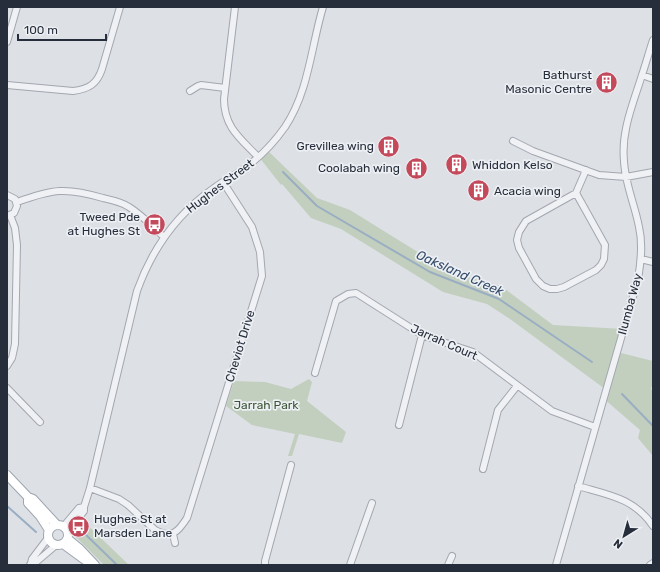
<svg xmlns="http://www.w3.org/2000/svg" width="660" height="572" viewBox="0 0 660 572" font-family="Rubik,sans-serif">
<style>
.park{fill:#c2cfbe}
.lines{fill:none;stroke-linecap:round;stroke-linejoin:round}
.stream{stroke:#9aaec3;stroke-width:2}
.minor-casing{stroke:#a3a7af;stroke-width:8}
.major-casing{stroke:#9da5b0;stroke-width:10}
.minor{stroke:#eff1f4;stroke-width:6}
.major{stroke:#fff;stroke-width:8}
.labels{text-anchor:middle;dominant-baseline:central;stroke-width:3.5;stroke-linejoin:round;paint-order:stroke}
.poi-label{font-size:12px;fill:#272e3b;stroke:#eceff3;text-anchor:end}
.street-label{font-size:12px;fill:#272e3b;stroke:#eceff3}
.park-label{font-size:12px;fill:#3c5536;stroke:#eceff3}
.water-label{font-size:13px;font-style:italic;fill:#354d6b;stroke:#eceff3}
</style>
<rect width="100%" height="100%" fill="#dde0e5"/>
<path class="park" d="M266,149L317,198L350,210L450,272L501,286L553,325L623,329L617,352L653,361V383L651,389L653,391V456L638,438L640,430L603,398L605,389L510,319L487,304L443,292L341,229L311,218L282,184L281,185L259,157Z
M309,379L312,382L307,401L346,432L342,443L299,434L292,456H288L295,434L252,425L226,406L234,381L265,382L291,389Z
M82,520L129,565H104L74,535V528Z"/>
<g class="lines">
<path class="stream" d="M283,172L317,206L430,272L499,299L592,362
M622,394L653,426
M7,506L36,532
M82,531L117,565"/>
<defs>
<path id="minor" d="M235,7L224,99C224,127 240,138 258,157
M7,42L17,7
M642,75L653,79
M7,85L73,91C89,89 97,84 102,69L120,7
M190,91L198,86L201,85L225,88
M513,141L533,151L599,175L626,177L653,172
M576,193L605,245L604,259L601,265L596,270L564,287L557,289H550L543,286L536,279L519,248L517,240L519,232L526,221L576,193L586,170
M7,195L15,199L17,206L14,213L7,216
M17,202C53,189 66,187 103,198C112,200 122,202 129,207C142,215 153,227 164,237
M641,259L653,262
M7,366L12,358L15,344L17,245L15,228L10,215
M315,373L336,301L348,294L356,293L422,335L473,352L552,411L595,427
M7,388L40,422
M399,425L422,335
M483,469L498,410L517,386
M578,486C609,495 634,498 653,526
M90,488L119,499L128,505L155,530C172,539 178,532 187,518L262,276L260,252L252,227L223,182
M63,527L79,508L84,507
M68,532L84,511V507L90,488L137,291C152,249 178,213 214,188C223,181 233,176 242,170C258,159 273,144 285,127C309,91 311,47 323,7
M173,534L175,543
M31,563L32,559L48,538
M30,565L35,563L55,546
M265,565V561L291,465
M350,565L372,503
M448,565L452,556
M556,565L638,279C641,261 643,244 639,227C635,205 625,184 624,161C621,131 633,104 642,75C646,63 649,52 653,40
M650,565L653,563"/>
<path id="major" d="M7,475L28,497L33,499L57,525
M28,498V503L40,516L49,530
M48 535a10 10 0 1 1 20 0a10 10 0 1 1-20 0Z
M68,539L79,548L95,565
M63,544L89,563"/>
</defs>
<use href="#minor" class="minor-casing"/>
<use href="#major" class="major-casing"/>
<use href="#minor" class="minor"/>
<use href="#major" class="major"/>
</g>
<defs>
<symbol id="building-disc" viewBox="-11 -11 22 22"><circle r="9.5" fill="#c3495b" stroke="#eceff3"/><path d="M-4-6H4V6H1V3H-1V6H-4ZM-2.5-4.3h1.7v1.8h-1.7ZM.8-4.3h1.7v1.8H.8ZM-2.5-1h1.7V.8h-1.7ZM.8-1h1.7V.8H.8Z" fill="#fff"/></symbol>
<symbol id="bus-disc" viewBox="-11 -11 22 22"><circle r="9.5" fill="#c3495b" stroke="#eceff3"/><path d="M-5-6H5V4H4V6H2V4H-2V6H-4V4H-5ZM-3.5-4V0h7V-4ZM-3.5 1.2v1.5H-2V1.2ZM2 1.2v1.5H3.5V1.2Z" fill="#fff"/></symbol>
</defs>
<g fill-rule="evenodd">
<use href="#building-disc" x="594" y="70" width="25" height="25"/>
<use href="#building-disc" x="376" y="134" width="25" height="25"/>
<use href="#building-disc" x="444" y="152" width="25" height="25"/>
<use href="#building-disc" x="404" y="156" width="25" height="25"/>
<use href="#building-disc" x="466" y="178" width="25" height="25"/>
<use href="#bus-disc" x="142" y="212" width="25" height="25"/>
<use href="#bus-disc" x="66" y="514" width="25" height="25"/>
</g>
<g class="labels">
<g class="poi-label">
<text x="592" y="75">Bathurst<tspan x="592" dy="14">Masonic Centre</tspan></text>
<text x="374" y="146">Grevillea wing</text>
<text x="472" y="165" text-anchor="start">Whiddon Kelso</text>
<text x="400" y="168">Coolabah wing</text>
<text x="494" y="191" text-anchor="start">Acacia wing</text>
<text x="140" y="217">Tweed Pde<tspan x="140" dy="14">at Hughes St</tspan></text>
<text x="94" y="519" text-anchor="start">Hughes St at<tspan x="94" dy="14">Marsden Lane</tspan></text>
</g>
<g class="street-label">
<text transform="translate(220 186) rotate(-37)">Hughes Street</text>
<text transform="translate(630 304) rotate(-75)">Ilumba Way</text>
<text transform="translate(444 342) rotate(24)">Jarrah Court</text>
<text transform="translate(240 346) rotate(-73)">Cheviot Drive</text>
</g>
<g class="park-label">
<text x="266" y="405">Jarrah Park</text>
</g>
<g class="water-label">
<text transform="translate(460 273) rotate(24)">Oaksland Creek</text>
</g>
</g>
<rect width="660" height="572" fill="none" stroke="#272e3b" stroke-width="16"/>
<g transform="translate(624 536) rotate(217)" stroke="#eceff3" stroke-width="3" paint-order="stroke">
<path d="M0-3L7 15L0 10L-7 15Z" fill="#272e3b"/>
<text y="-6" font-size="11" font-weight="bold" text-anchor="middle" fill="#272e3b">N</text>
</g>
<path d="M18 34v6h88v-6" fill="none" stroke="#272e3b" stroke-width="2"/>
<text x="24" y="34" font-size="12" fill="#272e3b" stroke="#eceff3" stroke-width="3" paint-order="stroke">100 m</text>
</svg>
